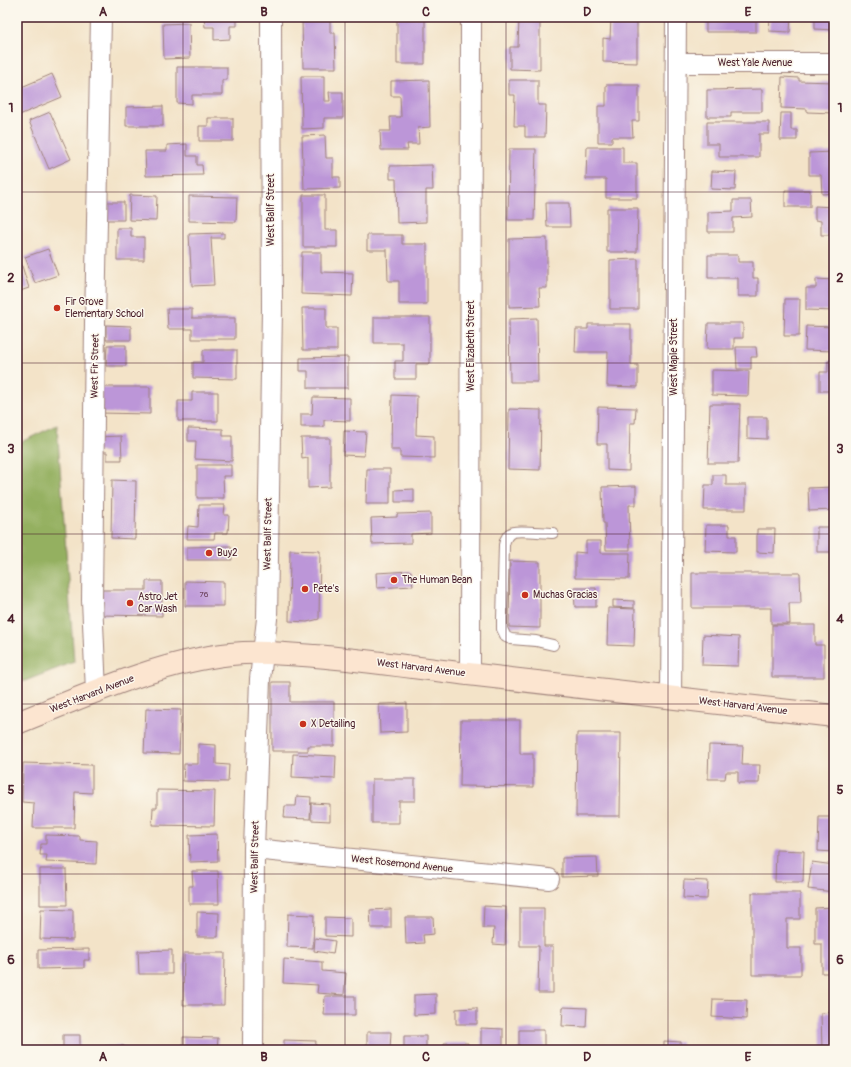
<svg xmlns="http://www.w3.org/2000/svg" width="851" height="1067" viewBox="0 0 851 1067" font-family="Pangolin,sans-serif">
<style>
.forest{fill:#94b061;stroke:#6f6846}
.building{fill:#bc96d8}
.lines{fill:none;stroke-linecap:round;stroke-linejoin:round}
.service-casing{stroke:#9e817a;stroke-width:12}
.minor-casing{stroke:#9e817a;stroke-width:22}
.secondary-casing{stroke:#9e817a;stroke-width:24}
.service{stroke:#fff;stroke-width:10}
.minor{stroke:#fff;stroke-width:20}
.secondary{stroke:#fce5d0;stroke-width:22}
.grid{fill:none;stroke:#4a1f2b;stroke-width:1;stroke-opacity:0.55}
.poi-dot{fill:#c8321e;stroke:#fbf7ec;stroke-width:1.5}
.labels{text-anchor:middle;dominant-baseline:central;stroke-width:3;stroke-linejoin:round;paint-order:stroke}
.number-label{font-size:8px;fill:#663d56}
.street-label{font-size:10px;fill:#4a1f2b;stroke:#fbf7ec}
.poi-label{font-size:10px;fill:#4a1f2b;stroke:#fbf7ec;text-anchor:start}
.neatline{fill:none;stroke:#4a1f2b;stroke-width:1.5}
.grid-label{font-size:13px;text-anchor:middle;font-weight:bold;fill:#4a1f2b}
</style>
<rect width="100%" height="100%" fill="#fbf7ec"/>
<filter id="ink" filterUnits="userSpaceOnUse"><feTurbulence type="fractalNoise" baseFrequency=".025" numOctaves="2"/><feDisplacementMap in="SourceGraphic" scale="8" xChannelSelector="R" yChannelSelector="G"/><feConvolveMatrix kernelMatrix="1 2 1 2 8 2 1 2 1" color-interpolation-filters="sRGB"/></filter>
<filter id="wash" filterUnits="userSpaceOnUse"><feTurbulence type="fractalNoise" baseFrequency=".012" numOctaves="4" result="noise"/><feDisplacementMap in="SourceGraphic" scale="16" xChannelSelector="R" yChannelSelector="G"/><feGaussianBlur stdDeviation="0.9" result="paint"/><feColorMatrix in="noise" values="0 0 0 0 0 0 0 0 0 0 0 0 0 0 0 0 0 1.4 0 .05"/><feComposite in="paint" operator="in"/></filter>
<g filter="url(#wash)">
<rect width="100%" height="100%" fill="#f3e3c8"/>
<path class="forest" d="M57,425L74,662L17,684V444Z"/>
<g id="blocks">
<path class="building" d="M204,17H237V26H230V39L214,40V27H205Z
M397,17H425V64H397Z
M519,17H540V70L510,69V47H518Z
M611,17H637V63L603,62V38L610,39Z
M706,17H756V32H706Z
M770,17H791L790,32L769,31Z
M815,17H834V30L815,29Z
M302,20H330V33H335L336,68H303Z
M189,23L190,58L164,59L163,24Z
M177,67H227V80H222V95H192V104L177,103Z
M52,74L62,97L17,116V89Z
M301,76H324V101H330L329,92H343V118H324V128L302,129Z
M782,77L799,78V81L834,82V113L807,112V109L781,108Z
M429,80L430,127L418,128L419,144H407L408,150H381L380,131H391L390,117H401L400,96H391V81Z
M509,80H538V105H546L545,137H525V126H514L515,95H509Z
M606,85H639V121H632L633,137H612V142H598V106H606Z
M762,89V112H731V117H707V90Z
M163,106V126H126V107Z
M50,112L71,159L49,169L29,121Z
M781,113H791V130H797V140H780Z
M208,118H233V141H199V126H208Z
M707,122H769V134H759V157H719V144H707Z
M325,135L326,158H333V177H340V188L304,189L302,136Z
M187,144V156H197V165H202L203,175L146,176L145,151H167V145Z
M587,147H623V163H637V198H606V179H586Z
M509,149H536L534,220H508Z
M834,152V193L822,194L821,175H809V153Z
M432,165L433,190H426V222L397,223L396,179H390V166Z
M712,171L736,172L735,190L711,189Z
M785,190H810V207H785Z
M130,195L157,196L156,221L129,220Z
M303,195H325V230H337V247H303Z
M189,196L237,197L236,222L189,221Z
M733,200H751L752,217L733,218V232H708V212L733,211Z
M102,202H124V220H102Z
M546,203H569L570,227H547Z
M815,206L834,207V235H821V221L815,220Z
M607,208H638L637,252H607Z
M117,228H131V237H144V260H117Z
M224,233V238H211L214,285L192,286L189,234Z
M367,235H402V244H427V304H399V281H388L387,250H367Z
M547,238V288H539L540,306L509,307V239Z
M48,249L58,275L35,283L25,257Z
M302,252H321V272L353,273L352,296L301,294Z
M708,255H738V262H753V278H758V296H738V278H708Z
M638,259V309H610V260Z
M21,263L29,288L17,292V264Z
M816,279L834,280V311L806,310V288H816Z
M785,299H800L799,336H784Z
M302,308H326V328H337V350H303Z
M167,309H192V318H235V339H192V329H168Z
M374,317H430V364H416V379H395V361H403V343H374Z
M537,318L538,382H510L509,319Z
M708,323H743V338H734V349H707Z
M588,324H631V365H638V387L607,386L608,352H575L576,329H588Z
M106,325L131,326V340H106Z
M806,326L834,327V351L805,350Z
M107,345H126V366H106Z
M736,347H756L757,357H751V369H737Z
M203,350H237V379L193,378V362H203Z
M348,357V388H308V371H300V358Z
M828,361H834V391H820V372H828Z
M712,370L749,371L748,396L712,395Z
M101,387H150V414L100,413Z
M192,392H218V421H178V401H192Z
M392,395L417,396L416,435L434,436V458L400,457V450H391Z
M313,397L350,398V421L324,420V427H301V414H312Z
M710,404H740L738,463H708Z
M598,407L636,408L635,423H630L629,471L607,470V444H597Z
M509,409L541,410L540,470L508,469Z
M747,417H767V439L747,438Z
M188,428L223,429V436H232V461L195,459L196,441H188Z
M344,431L366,432L364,456L343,455Z
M121,436L122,460H107V452H97L96,437Z
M301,438H330V487L308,488V458L302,459Z
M197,465H231V476H223L224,498H197Z
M367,469H390V504H366Z
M713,475H726V485H746V510H704L705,485H713Z
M112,480L136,481L135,539L111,538Z
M636,486V505H629L630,550H606L605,523H603L602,487Z
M834,487V510L809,511L808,488Z
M414,489V502H395V490Z
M199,505H225L224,515H229L228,533H215L214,539H187L188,526L198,527Z
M431,513V533L411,534V543L372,544L371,518L397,517V514Z
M706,525H729V536H736V552L705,551Z
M817,527H834V552H817Z
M757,529H775L774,553L757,552Z
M586,541H601V553H630L629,579L575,578V552L586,553Z
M231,546L232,560H187V547Z
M290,550L320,551L319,619L307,622L289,621Z
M510,561L540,562V628L509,627Z
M411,571L413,586L377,588L376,573Z
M692,573H800L801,603H789L790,624H771V608H692Z
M146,581H162V616L97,615V590H146Z
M185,581L224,582V606H185Z
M574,588H596V607H575Z
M613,600L634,601V608L613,607Z
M608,608L635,609L634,646L607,645Z
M772,625H815V645H824V677H772Z
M703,635L739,637L738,666L702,665Z
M272,682H290V702H334V746H308V751H272Z
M407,703V732L380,733L379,704Z
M146,709L181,710L179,754L144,753Z
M461,720H520V754H533V787L460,786Z
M577,733H621L620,816H576Z
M198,744L216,745V764L229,765L228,782L183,781L184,764H198Z
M709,745L743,746L742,765H760L759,783H738V772H726L725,779H708Z
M293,754L336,756L335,779L292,777Z
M23,763L92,765V793L75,792L74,828H33L34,803L22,802Z
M372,779H415V801H399V823H372Z
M157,790L215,791L214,826L152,825L153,808H157Z
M297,796L311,797L310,819L284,818L285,806H296Z
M311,803L330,804V821L311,820Z
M819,817H834V852L818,851Z
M217,834L218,861L190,862L189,835Z
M46,835L80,836V840L97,841L96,864L46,862L47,855H40L41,844H46Z
M776,850L804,851L803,882H775Z
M597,857L598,876L562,877V858Z
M812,862L834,865V892L808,889Z
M40,869H66L67,905H40Z
M192,871H218L219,904H189V886H193Z
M684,880L708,881L707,899L683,898Z
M752,893H800V919H787V948H801V975H752Z
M484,906L506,907L505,945L493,944L494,928H483Z
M834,907V973H822V944H815V908Z
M520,908H544V946H553V993H538L539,946H520Z
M41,909L73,910V940L40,939Z
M391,909V928H371L370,910Z
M197,912L219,913L218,937H197Z
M288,914L314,915L313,948L287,947Z
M325,917L351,918V937L325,936Z
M405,917H433L434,934L423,935L424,943L406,944Z
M315,938L335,941L333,954L314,951Z
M89,949V960H84V968L38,969V950Z
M172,950V974H139L138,951Z
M184,953H225L224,1005H183Z
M284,959L322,962V971L346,973L344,995L317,993L318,985L283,983Z
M436,994V1014L414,1015V995Z
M325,996H355V1015H324Z
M713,999L747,1000L746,1019L712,1017Z
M563,1007L587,1008L586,1027L562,1026Z
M477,1008V1024H456V1009Z
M834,1012V1050H822L821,1013Z
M481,1028L503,1029V1050H481Z
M519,1030H544V1050H519Z
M367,1032H391L390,1050H367Z
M63,1035H80V1050H53V1047H63Z
M404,1036H426V1050H404Z
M183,1037L218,1038L217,1050H183Z
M284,1040L316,1041L315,1050H284Z
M664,1041L681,1042V1050H664Z
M444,1043H468L467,1050H444Z
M105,1046H124V1050H105Z"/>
</g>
</g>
<g filter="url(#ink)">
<use href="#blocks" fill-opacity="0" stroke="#9e817a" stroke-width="1"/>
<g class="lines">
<defs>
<path id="service" d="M553,533C544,533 521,530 513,532C507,534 505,539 504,545L502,619V629L506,637L511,639L536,641L553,645"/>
<path id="minor" d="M676,63H834
M470,675L471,17
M96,692L92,600L95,323L101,17
M671,697L676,17
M254,849L549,879
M253,1050L254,849L260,679L267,619L272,309L271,17"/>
<path id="secondary" d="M17,723C85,696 158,662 231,654C259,651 287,654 315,656C366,660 417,668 468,674C590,689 712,702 834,716"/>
</defs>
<use href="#service" class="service-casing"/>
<use href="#minor" class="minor-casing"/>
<use href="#secondary" class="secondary-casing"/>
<use href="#service" class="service"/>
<use href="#minor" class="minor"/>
<use href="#secondary" class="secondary"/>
</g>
</g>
<path class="grid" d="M183,17V1050M345,17V1050M506,17V1050M668,17V1050M17,192H834M17,363H834M17,534H834M17,704H834M17,874H834"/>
<g class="poi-dot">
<circle cx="57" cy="308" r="4"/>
<circle cx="209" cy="553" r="4"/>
<circle cx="394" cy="580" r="4"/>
<circle cx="305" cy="589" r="4"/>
<circle cx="525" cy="595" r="4"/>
<circle cx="130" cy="603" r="4"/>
<circle cx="303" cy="724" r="4"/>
</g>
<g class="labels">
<g class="number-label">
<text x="204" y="594">76</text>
</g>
<g class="street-label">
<text x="755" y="63">West Yale Avenue</text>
<text transform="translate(271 210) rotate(-90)">West Ballf Street</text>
<text transform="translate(471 346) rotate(-90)">West Elizabeth Street</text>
<text transform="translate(674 357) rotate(-90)">West Maple Street</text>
<text transform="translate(95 366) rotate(-89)">West Fir Street</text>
<text transform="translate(268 534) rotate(-89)">West Ballf Street</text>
<text transform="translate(421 668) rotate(7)">West Harvard Avenue</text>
<text transform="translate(92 694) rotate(-21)">West Harvard Avenue</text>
<text transform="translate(743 706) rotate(7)">West Harvard Avenue</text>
<text transform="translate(255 857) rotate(-89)">West Ballf Street</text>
<text transform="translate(402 864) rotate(6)">West Rosemond Avenue</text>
</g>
<g class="poi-label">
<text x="65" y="302">Fir Grove<tspan x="65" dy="12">Elementary School</tspan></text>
<text x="217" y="553">Buy2</text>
<text x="402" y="580">The Human Bean</text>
<text x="313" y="589">Pete's</text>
<text x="533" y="595">Muchas Gracias</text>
<text x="138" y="597">Astro Jet<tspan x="138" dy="12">Car Wash</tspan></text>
<text x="311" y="724">X Detailing</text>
</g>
</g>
<rect width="851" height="1067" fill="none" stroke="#fbf7ec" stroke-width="44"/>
<rect x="22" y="22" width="807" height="1023" class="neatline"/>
<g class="grid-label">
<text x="103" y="16">A</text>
<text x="264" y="16">B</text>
<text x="426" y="16">C</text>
<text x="587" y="16">D</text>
<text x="748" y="16">E</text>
<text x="11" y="112">1</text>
<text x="840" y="112">1</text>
<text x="11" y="282">2</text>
<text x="840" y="282">2</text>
<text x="11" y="453">3</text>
<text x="840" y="453">3</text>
<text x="11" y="623">4</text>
<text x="840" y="623">4</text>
<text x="11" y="794">5</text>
<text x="840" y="794">5</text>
<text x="11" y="964">6</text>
<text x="840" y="964">6</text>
<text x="103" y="1061">A</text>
<text x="264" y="1061">B</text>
<text x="426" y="1061">C</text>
<text x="587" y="1061">D</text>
<text x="748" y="1061">E</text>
</g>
</svg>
